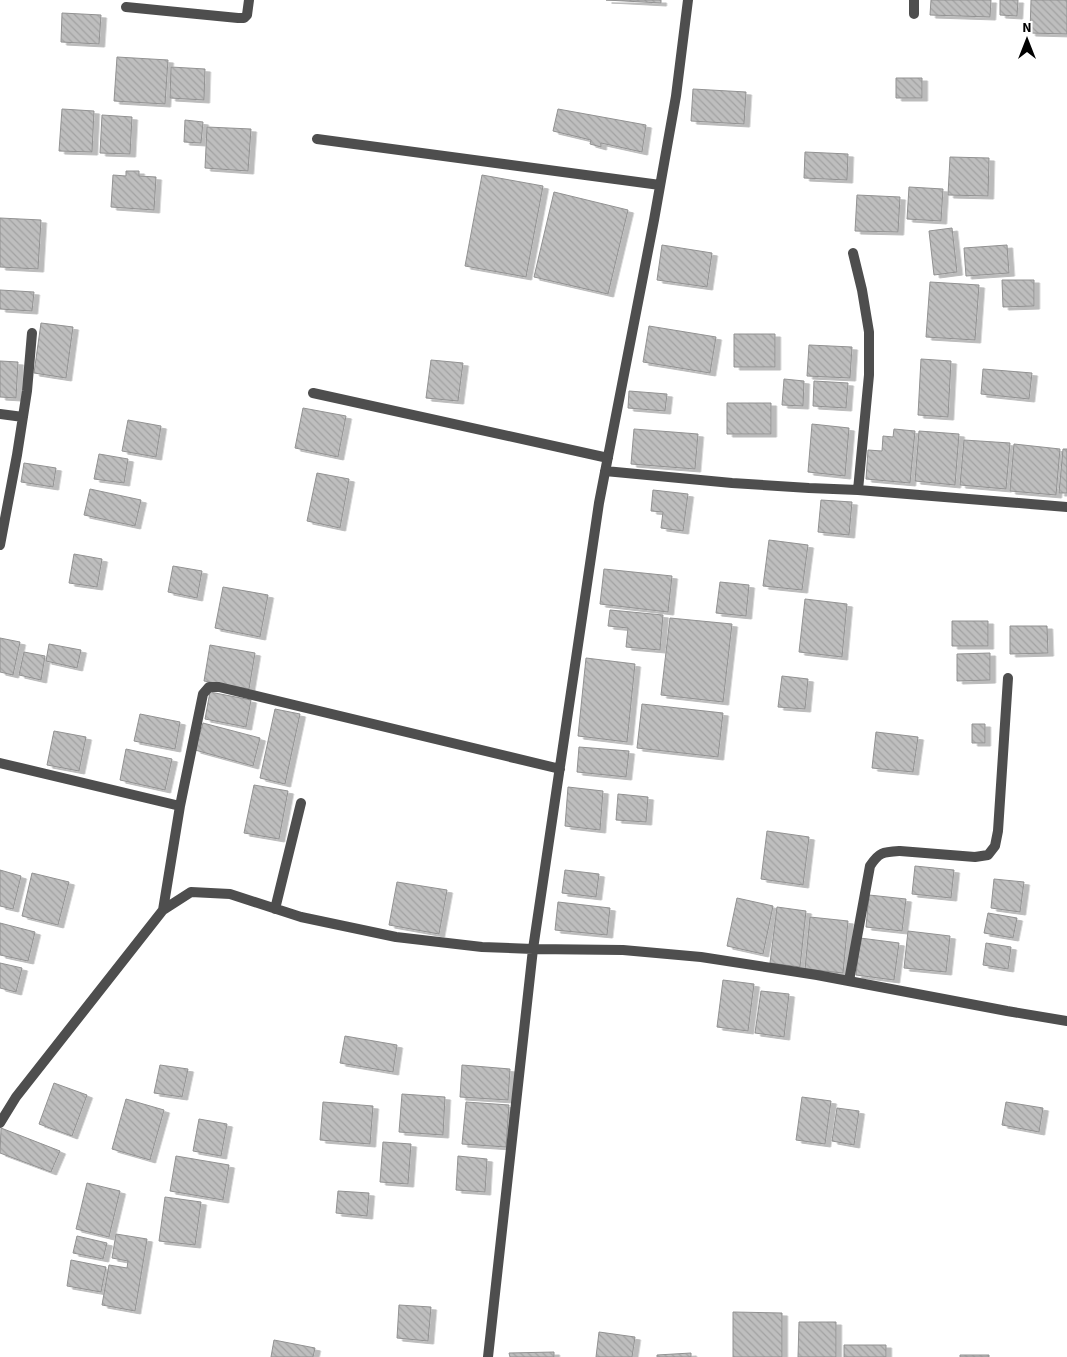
<svg xmlns="http://www.w3.org/2000/svg" width="1067" height="1357" viewBox="0 0 1067 1357" font-family="'Source Sans 3',sans-serif">
<style>
.building{fill:url(#building-back-hatch);stroke:#929292;filter:url(#shadow)}
.lines{fill:none;stroke-linecap:round;stroke-linejoin:round}
.street{stroke:#4e4e4e;stroke-width:10}
</style>
<defs>
<pattern id="building-back-hatch" width="6" height="6" patternUnits="userSpaceOnUse" patternTransform="scale(1.25)"><rect width="6" height="6" fill="#bebebe"/><path d="M-1 5l2 2M0 0l6 6M5-1l2 2" fill="none" stroke="#a2a2a2"/></pattern>
<filter id="shadow"><feDropShadow dx="5.5" dy="3" stdDeviation="0" flood-color="#0004"/></filter>
</defs>
<rect width="100%" height="100%" fill="#fff"/>
<path class="building" d="M606,0H661V3Z
M931,0H991L990,17L930,15Z
M1000,0H1018L1017,16L1000,15Z
M1031,0H1067V34L1030,33Z
M62,13L101,15L99,44L61,42Z
M117,57L168,60L165,104L114,101Z
M171,67L205,69L204,100L170,98Z
M896,78H922V98H896Z
M693,89L746,92L744,124L691,121Z
M62,109L94,111L92,152L59,151Z
M558,109L646,125L642,152L601,143V147L590,144L591,140L553,131Z
M102,115L132,117L130,154L100,153Z
M185,120L203,122L201,143L184,142Z
M207,127L251,129L248,171L205,168Z
M805,152L848,154L847,180L804,178Z
M950,157L989,158L988,196L948,195Z
M126,171H139V176L156,177L154,210L111,207L113,175L126,176Z
M482,175L543,186L526,277L465,266Z
M909,187L943,189L941,221L907,219Z
M554,192L628,210L608,294L534,277Z
M857,195L900,197L898,232L855,231Z
M0,218L41,220L38,269L0,267Z
M952,228L957,272L934,275L929,231Z
M662,245L712,253L707,287L657,280Z
M1007,245L1009,273L966,276L964,248Z
M1002,280H1034V306L1003,307Z
M930,282L979,285L975,340L926,337Z
M0,290L34,292L32,311L0,309Z
M41,323L73,327L66,378L34,373Z
M649,326L716,337L710,373L643,362Z
M734,334H775V367H734Z
M809,345L852,347L850,378L807,376Z
M921,359L951,361L948,417L918,415Z
M431,360L463,363L458,401L426,398Z
M0,361L18,362L16,398L0,397Z
M983,369L1032,373L1029,399L981,394Z
M784,379L804,381L803,406L782,405Z
M814,381L848,383L846,408L813,406Z
M629,391L667,394L665,411L628,408Z
M727,403H771V434H727Z
M303,408L346,416L338,457L295,448Z
M128,420L161,426L156,457L122,451Z
M812,424L849,428L845,476L808,472Z
M634,429L698,434L695,469L631,464Z
M894,429L915,431L910,483L866,479L868,450L882,451L883,436L893,437Z
M919,431L959,434L955,485L915,481Z
M964,440L1010,443L1006,489L960,485Z
M1014,444L1060,449L1056,495L1010,491Z
M1063,449H1067V493H1059Z
M99,454L128,459L124,483L94,479Z
M24,463L56,468L53,487L21,482Z
M317,473L349,479L340,528L307,521Z
M90,489L141,500L135,526L84,515Z
M653,490L688,494L683,531L661,528L663,512L651,511Z
M821,500L852,502L849,535L818,532Z
M769,540L808,545L802,590L763,586Z
M74,554L102,559L97,587L69,583Z
M173,566L202,571L197,598L168,592Z
M604,569L672,576L668,612L600,604Z
M720,582L749,585L746,616L716,613Z
M223,587L268,595L260,637L215,628Z
M805,599L847,604L842,657L799,652Z
M610,610L663,615L660,650L626,647L628,628L608,626Z
M670,618L732,624L723,702L661,695Z
M952,621H988V646H952Z
M1010,626H1047L1048,653L1010,654Z
M0,638L20,642L13,675L0,672Z
M49,644L81,650L77,668L46,661Z
M210,645L255,653L249,689L204,681Z
M24,652L45,656L41,680L19,675Z
M990,653V680L957,681V654Z
M586,658L635,664L627,742L578,736Z
M782,676L808,679L805,709L778,707Z
M210,692L251,700L246,727L205,719Z
M642,704L723,713L718,757L637,748Z
M275,709L300,714L285,784L260,778Z
M140,714L180,722L175,749L134,741Z
M203,723L260,738L253,766L195,750Z
M972,724H985V743H972Z
M54,731L86,737L79,771L47,765Z
M876,732L918,737L913,772L872,768Z
M579,747L629,751L626,777L577,772Z
M126,749L172,759L165,790L120,780Z
M254,785L288,791L279,839L244,833Z
M568,787L603,791L600,830L565,826Z
M618,794L648,797L646,822L616,820Z
M767,831L809,837L803,885L761,879Z
M915,866L954,870L951,898L912,894Z
M0,870L21,876L13,909L0,906Z
M565,870L599,874L596,897L562,893Z
M32,873L69,882L58,925L22,916Z
M994,879L1024,882L1020,912L991,908Z
M397,882L447,890L439,934L389,925Z
M869,895L906,899L902,931L866,927Z
M737,898L773,906L763,954L727,946Z
M558,902L610,908L607,935L555,930Z
M777,907L806,911L800,967L770,963Z
M988,913L1017,918L1013,938L984,933Z
M810,917L848,921L843,973L805,969Z
M0,923L35,932L28,961L0,955Z
M908,931L950,936L946,972L904,968Z
M860,938L899,943L894,980L856,975Z
M986,943L1011,947L1008,969L983,965Z
M0,963L22,968L16,992L0,988Z
M723,980L754,984L748,1031L717,1027Z
M761,991L789,994L784,1037L755,1033Z
M345,1036L397,1045L393,1072L340,1063Z
M160,1065L188,1069L182,1097L154,1093Z
M462,1065L510,1069L508,1100L460,1097Z
M54,1083L87,1095L72,1136L39,1124Z
M402,1094L445,1097L443,1135L399,1132Z
M802,1097L831,1101L825,1144L796,1140Z
M126,1099L164,1110L150,1160L112,1149Z
M323,1102L373,1106L370,1144L320,1140Z
M466,1102L509,1105L506,1147L462,1144Z
M1006,1102L1043,1108L1039,1132L1002,1125Z
M837,1108L859,1111L854,1145L832,1141Z
M199,1119L227,1124L221,1156L193,1151Z
M1,1128L60,1151L51,1172L0,1153Z
M383,1142L411,1144L408,1184L380,1182Z
M176,1156L229,1165L223,1200L170,1191Z
M458,1156L487,1159L485,1192L456,1190Z
M87,1183L120,1191L109,1237L76,1229Z
M338,1191L369,1193L367,1216L336,1213Z
M165,1197L201,1202L195,1245L159,1241Z
M116,1234L147,1239L135,1311L102,1305L109,1265L127,1268L128,1261L112,1258Z
M77,1236L107,1243L103,1259L73,1253Z
M71,1260L106,1267L101,1292L67,1286Z
M399,1305L431,1307L428,1341L397,1338Z
M733,1312L782,1313V1357H733Z
M799,1322H836V1357H798Z
M599,1332L635,1337L632,1357H596Z
M274,1340L315,1348L313,1357H271Z
M844,1345H886V1357H844Z
M554,1352V1357H510L509,1353Z
M691,1353V1357H657V1355Z
M960,1355H989V1357H960Z"/>
<g class="lines">
<path class="street" d="M914,0V14
M126,7L238,18H244L247,15L249,0
M317,139L660,185
M853,253L862,290L869,332V375L858,490
M313,393L608,458
M0,414L23,417
M605,471L732,483L809,488L858,490L1067,507
M0,545L17,455L27,391L32,333
M0,763L180,806
M275,909L301,803
M163,910L180,806L203,694L209,687H219L560,769
M849,981L870,866C879,852 883,852 900,851L975,857L988,855L995,846L998,831L1008,678
M0,1123L16,1097L163,910L191,892L230,894L301,917L396,937L482,947L533,949L623,950L701,957L817,975L1007,1011L1067,1021
M488,1357L533,949L599,503L654,220L676,96L688,0"/>
</g>
<g transform="translate(1027 40)" stroke="#ffffff" stroke-width="4" paint-order="stroke">
<path d="M0-4L9 19L0 12L-9 19Z" fill="#000000"/>
<text y="-8" font-size="14" font-weight="bold" text-anchor="middle" fill="#000000">N</text>
</g>
</svg>
